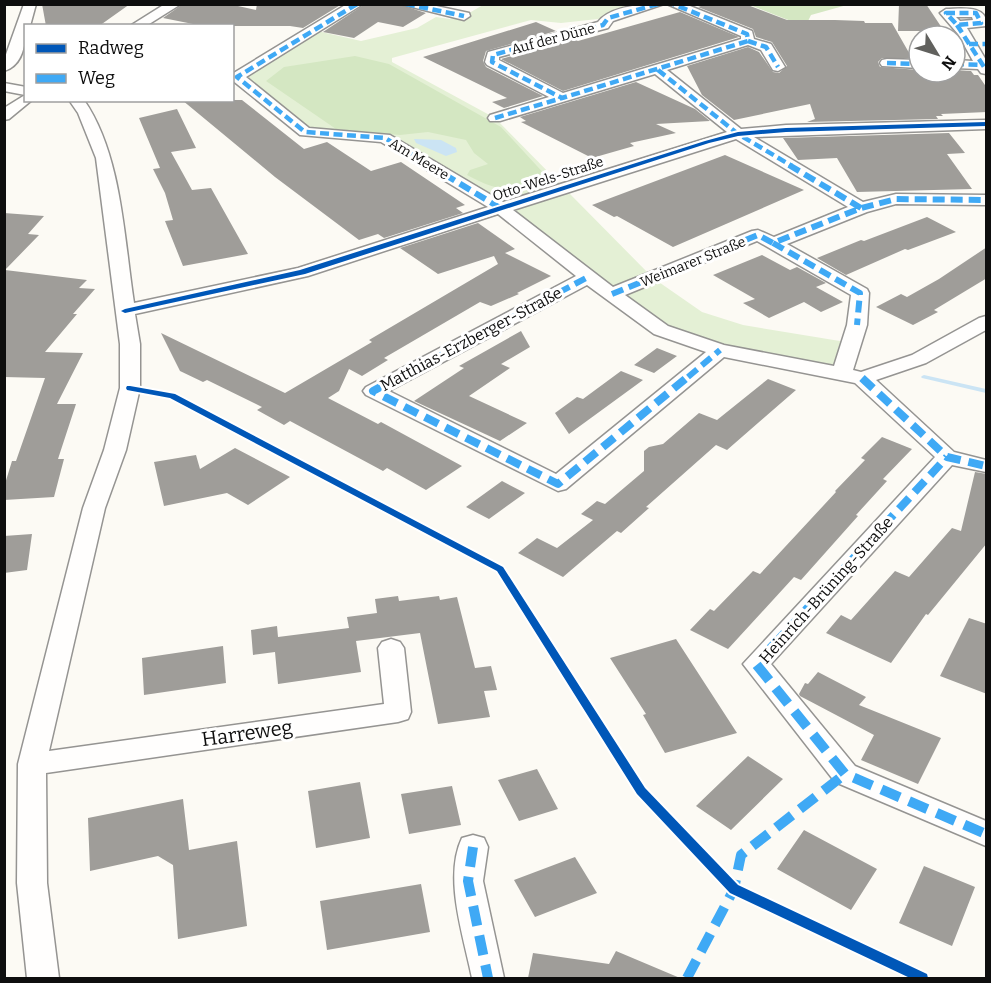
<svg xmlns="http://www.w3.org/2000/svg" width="991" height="983" viewBox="0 0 991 983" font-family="Bitter,serif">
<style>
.green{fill:#e4f0d5}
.forest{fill:#d4e7c2}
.water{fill:#cbe4f4}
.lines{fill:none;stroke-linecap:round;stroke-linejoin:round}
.stream{fill:#cbe4f4;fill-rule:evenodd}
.building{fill:#9f9d99}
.street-casing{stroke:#959492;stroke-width:3}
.street{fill:#fffefd;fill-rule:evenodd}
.quiet-far3{stroke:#3fa9f5;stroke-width:4.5;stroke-dasharray:9 4.5;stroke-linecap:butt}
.quiet-far2{stroke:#3fa9f5;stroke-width:6;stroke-dasharray:12 6;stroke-linecap:butt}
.quiet-far1{stroke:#3fa9f5;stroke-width:8;stroke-dasharray:15 8;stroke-linecap:butt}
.quiet{stroke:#3fa9f5;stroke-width:10;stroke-dasharray:20 10;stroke-linecap:butt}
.cycleway-casing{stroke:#fff;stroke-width:4}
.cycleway{fill:#0057b8;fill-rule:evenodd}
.labels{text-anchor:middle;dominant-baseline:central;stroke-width:6;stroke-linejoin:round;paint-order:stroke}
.far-street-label{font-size:14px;fill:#0e0e0e;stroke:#fff}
.street-label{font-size:16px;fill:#0e0e0e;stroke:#fff}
.near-street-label{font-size:20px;fill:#0e0e0e;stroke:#fff}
</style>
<rect width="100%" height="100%" fill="#fcfaf4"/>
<path class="green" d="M483,5H658L607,18L561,23L531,20L392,58V62L495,118L653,278L702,312L743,325L852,343L841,375L661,330L541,238L385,138L305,132L237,77L313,30L361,41L417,28L436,17L450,19L457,15L464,16Z"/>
<path class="forest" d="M750,5H847L811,15L808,21L796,23Z
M355,56L389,64L501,127L548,178C512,191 502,194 467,175L470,170L488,164L474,153L466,140L428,132L400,135L336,129L266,81L284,67Z"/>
<path class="water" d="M414,139L441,140L456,148L457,152L446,156L416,143Z"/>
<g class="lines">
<path class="stream" d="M924,375L986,389V393L922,378L921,377L922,376Z"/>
</g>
<path class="building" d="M42,4H130L99,26H46Z
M183,4H229L256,10L257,4H342L303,28L290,26H203L163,18Z
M365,4H398L426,13L403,27L378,22L354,38L323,32Z
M707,4H745L787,20H835L864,21L865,23H892L912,58H882L878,62L880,67L919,70L921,74L955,75V70L971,71L974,75H978L987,88V112L941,114L943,116H936L938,119L807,122L815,119L810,104L734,120L702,95L687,66L748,47L759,52L773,72L779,73L787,66L772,42L756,37L753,29L698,7Z
M899,4H926L944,31H898Z
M680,12L739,37L563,91L501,59L574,39L578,41Z
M536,22L556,31L486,51L483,61L486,67L543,96L504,108L492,102L507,98L423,57Z
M636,82L695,109L710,121L656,124L676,133L630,143L634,146L592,158L521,122L526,121L520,117Z
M182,100H242L304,149L327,142L371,171L401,162L465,205L456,208L463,213L384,238L378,234L359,240L275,177Z
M177,109L196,148L171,152L192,190L211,188L248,254L183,266L165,221L173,220L165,193L153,169L160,168L139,118Z
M949,133L965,153L947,154L972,189L857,192L837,158L798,160L783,138Z
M725,155L804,190L673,247L617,216L614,217L592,205Z
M4,213L44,216L28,234L39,235L5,270L87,280L79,288L95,289L73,314H77L45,352L83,353L57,404H76L58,459H64L54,497L4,500V487L12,461H16L45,378L4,377Z
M927,217L956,232L908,250L905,249L846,275L817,258L861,240L864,241Z
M478,223L515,249L505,253L551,276L517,293L519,294L491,306L480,302L384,358L388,360L362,376L349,369L339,391L328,398L378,424L381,422L462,466L426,490L387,468L383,471L290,421L284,425L257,410L262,407L207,380L203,382L180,371L161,333L285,393L372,342L369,340L498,264L494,256L438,274L400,248Z
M987,247V278L934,310L938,312L913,325L876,307L901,294L907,297L939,279Z
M762,255L790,270L797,267L826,283L816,287L843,302L821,312L804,302L769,318L743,303L755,299L713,275Z
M521,331L530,347L501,364L510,368L469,396L527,423L500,441L414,401L464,368L459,366Z
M657,348L677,356L654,373L634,365Z
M621,371L643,380L569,434L555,413L577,397L583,399Z
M768,379L796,390L727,450L716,445L646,507L649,508L621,533L617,531L563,577L518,553L537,538L557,548L593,520L581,514L597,501L605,504L644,471V451L649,447L663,444L699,413L717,420Z
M882,437L912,449L883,479L887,481L856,515L858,516L801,580L794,577L728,649L690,630L710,609L714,611L753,571L760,574L836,492L835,491L865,460L861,458Z
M235,448L290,477L248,505L227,493L164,506L154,462L196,455L200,469Z
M975,472L987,474V543L928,615L926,614L891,663L826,633L841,615L851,620L895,571L909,577L952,528L961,531Z
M502,481L525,493L489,519L466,507Z
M32,534L27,570L4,573V536Z
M398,596L399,601L439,596L440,600L457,597L475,668L491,666L497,690L484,691L490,717L438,724L420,633L356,641L361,672L278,684L275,652L253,655L251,630L277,626L278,637L349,628L347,617L377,613L375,599Z
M969,618L987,624V694L940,676Z
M676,639L737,733L665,753L643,715L646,714L610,658Z
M223,646L226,683L144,695L142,658Z
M818,672L866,697L859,705L941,738L918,784L861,760L874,735L800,696L799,694L805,683L808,684Z
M748,756L783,779L731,830L696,806Z
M537,769L558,809L519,821L498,780Z
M360,782L370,838L316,848L308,791Z
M452,786L461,825L409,834L401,794Z
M183,799L189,850L237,841L247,926L178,939L173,865L158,856L90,871L88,818Z
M804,830L877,869L851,910L777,869Z
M575,857L597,893L535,917L514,880Z
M924,866L975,887L952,946L899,923Z
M421,884L430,932L327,950L320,901Z
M616,951L680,978H528L533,953L609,964Z"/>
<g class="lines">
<defs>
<path id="street" d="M24,4H36L30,26H26C26,42 23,66 4,71V60Z
M165,4H181L146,26H130Z
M347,4H363L246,77L309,128L390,135L503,202L727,132L655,74L500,121H490L488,118L490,115L549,97L487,65L485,62L488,52L598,22C611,5 645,4 664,4L613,21L608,28L499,57V60L563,93L741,39V36L667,4H685L752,31L754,39L771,44L785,67L778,71L773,70L761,50L748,45L667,70L741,129L786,125L986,120V129L754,137L863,202L896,194L986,195V205L896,204L867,212L787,244L867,289L869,293L867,325L853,370L861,372L912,355L979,318L986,316V330L926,363L876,380L954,452L986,460V472L952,465L771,664L855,766L986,821V846L835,782L743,664L935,457L855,383L724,357L566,489L558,491L366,395L363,391L366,387L576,276L498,214L308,276L135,314L140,344V388L126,450L105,508L49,751L384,704L378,648L382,642L391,639L400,642L404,648L411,712L408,719L398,722L46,773L47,883L59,978H27L17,883L18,764L83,508L104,450L120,388V344L96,158L78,113L69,100H84C122,155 124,239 134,303L298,268L488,207L381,142L300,135L232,80V74ZM736,139L848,207L774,237L758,230L752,231L613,287L513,210ZM757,241L851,295L847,325L834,366L724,345L668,326L625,295ZM587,285L654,334L706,352L556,474L389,391Z
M400,4H427L469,13L470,16L464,20Z
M946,9C960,9 989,4 986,26L967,28L986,60V74L981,73L978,69L955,68V60L973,61L958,34L940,13ZM956,17H972L973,20L960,21Z
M887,59L919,60V68L882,66L880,63L882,60Z
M4,83L26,87V100H32L9,119L4,120V108L25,95L4,91Z
M473,835L484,838L488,847L483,881L504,978H472C464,937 443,878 462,838Z"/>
</defs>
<use href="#street" class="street-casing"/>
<use href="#street" class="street"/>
<path class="quiet-far3" d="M357,4L237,77L305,132L385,138L431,166
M406,4L464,16
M658,4L608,18L603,25L493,55L492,62L562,98L748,41L747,34L673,4
M946,13H976L981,23L957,25Z
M957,25L986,70
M748,41L766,47L778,67
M969,44H986
M887,63L919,64
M955,64L982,65
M658,70L738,134L792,166
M495,118L562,98"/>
<path class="quiet-far2" d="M429,165L500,208
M789,165L861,208
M773,243L860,293L857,325
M612,294L758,235L773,243L861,208L896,199L986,200
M400,377L588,277
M688,377L720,350"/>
<path class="quiet-far1" d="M403,375L373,391L558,484L690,375
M862,378L947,457L986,466
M774,644L947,457"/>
<path class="quiet" d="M776,643L756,664L845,774L986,834
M473,847L468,881L488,978
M687,978L734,889L741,855L845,774"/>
<defs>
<path id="cycleway" d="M986,122V126L786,132L738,136L709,143L305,274L125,313L121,311L125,309L300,270L705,141L738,132L786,128Z
M127,386H130L175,394L503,567L645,788L738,885L927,974L928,978H910L730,893L637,794L497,571L170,398L127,390L126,388Z"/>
</defs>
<use href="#cycleway" class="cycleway-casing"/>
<use href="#cycleway" class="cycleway"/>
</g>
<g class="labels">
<g class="far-street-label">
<text transform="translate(553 39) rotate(-15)">Auf der Düne</text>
<text transform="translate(419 159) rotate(31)">Am Meere</text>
<text transform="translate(548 179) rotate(-18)">Otto-Wels-Straße</text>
<text transform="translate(693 262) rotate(-22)">Weimarer Straße</text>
</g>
<g class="street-label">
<text transform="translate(471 339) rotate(-28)">Matthias-Erzberger-Straße</text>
<text transform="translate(826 590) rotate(-48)">Heinrich-Brüning-Straße</text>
</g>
<g class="near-street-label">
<text transform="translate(247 733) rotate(-8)">Harreweg</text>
</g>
</g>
<rect width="991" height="983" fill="none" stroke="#0e0e0e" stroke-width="12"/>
<rect x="24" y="24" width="210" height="78" fill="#ffffff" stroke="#9f9f9f" stroke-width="1.5"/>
<rect x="36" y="44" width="30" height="9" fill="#0057b8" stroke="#9f9f9f" stroke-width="1.5"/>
<text x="78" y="54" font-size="18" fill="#0e0e0e">Radweg</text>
<rect x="36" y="74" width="30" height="9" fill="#3fa9f5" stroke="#9f9f9f" stroke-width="1.5"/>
<text x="78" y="84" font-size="18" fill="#0e0e0e">Weg</text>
<g transform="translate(937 54) rotate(128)"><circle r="28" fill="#ffffff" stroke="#9f9f9f" stroke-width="1.5"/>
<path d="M0-4.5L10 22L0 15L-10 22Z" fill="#61615e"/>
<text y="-9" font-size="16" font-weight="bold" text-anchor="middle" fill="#0e0e0e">N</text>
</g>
</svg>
